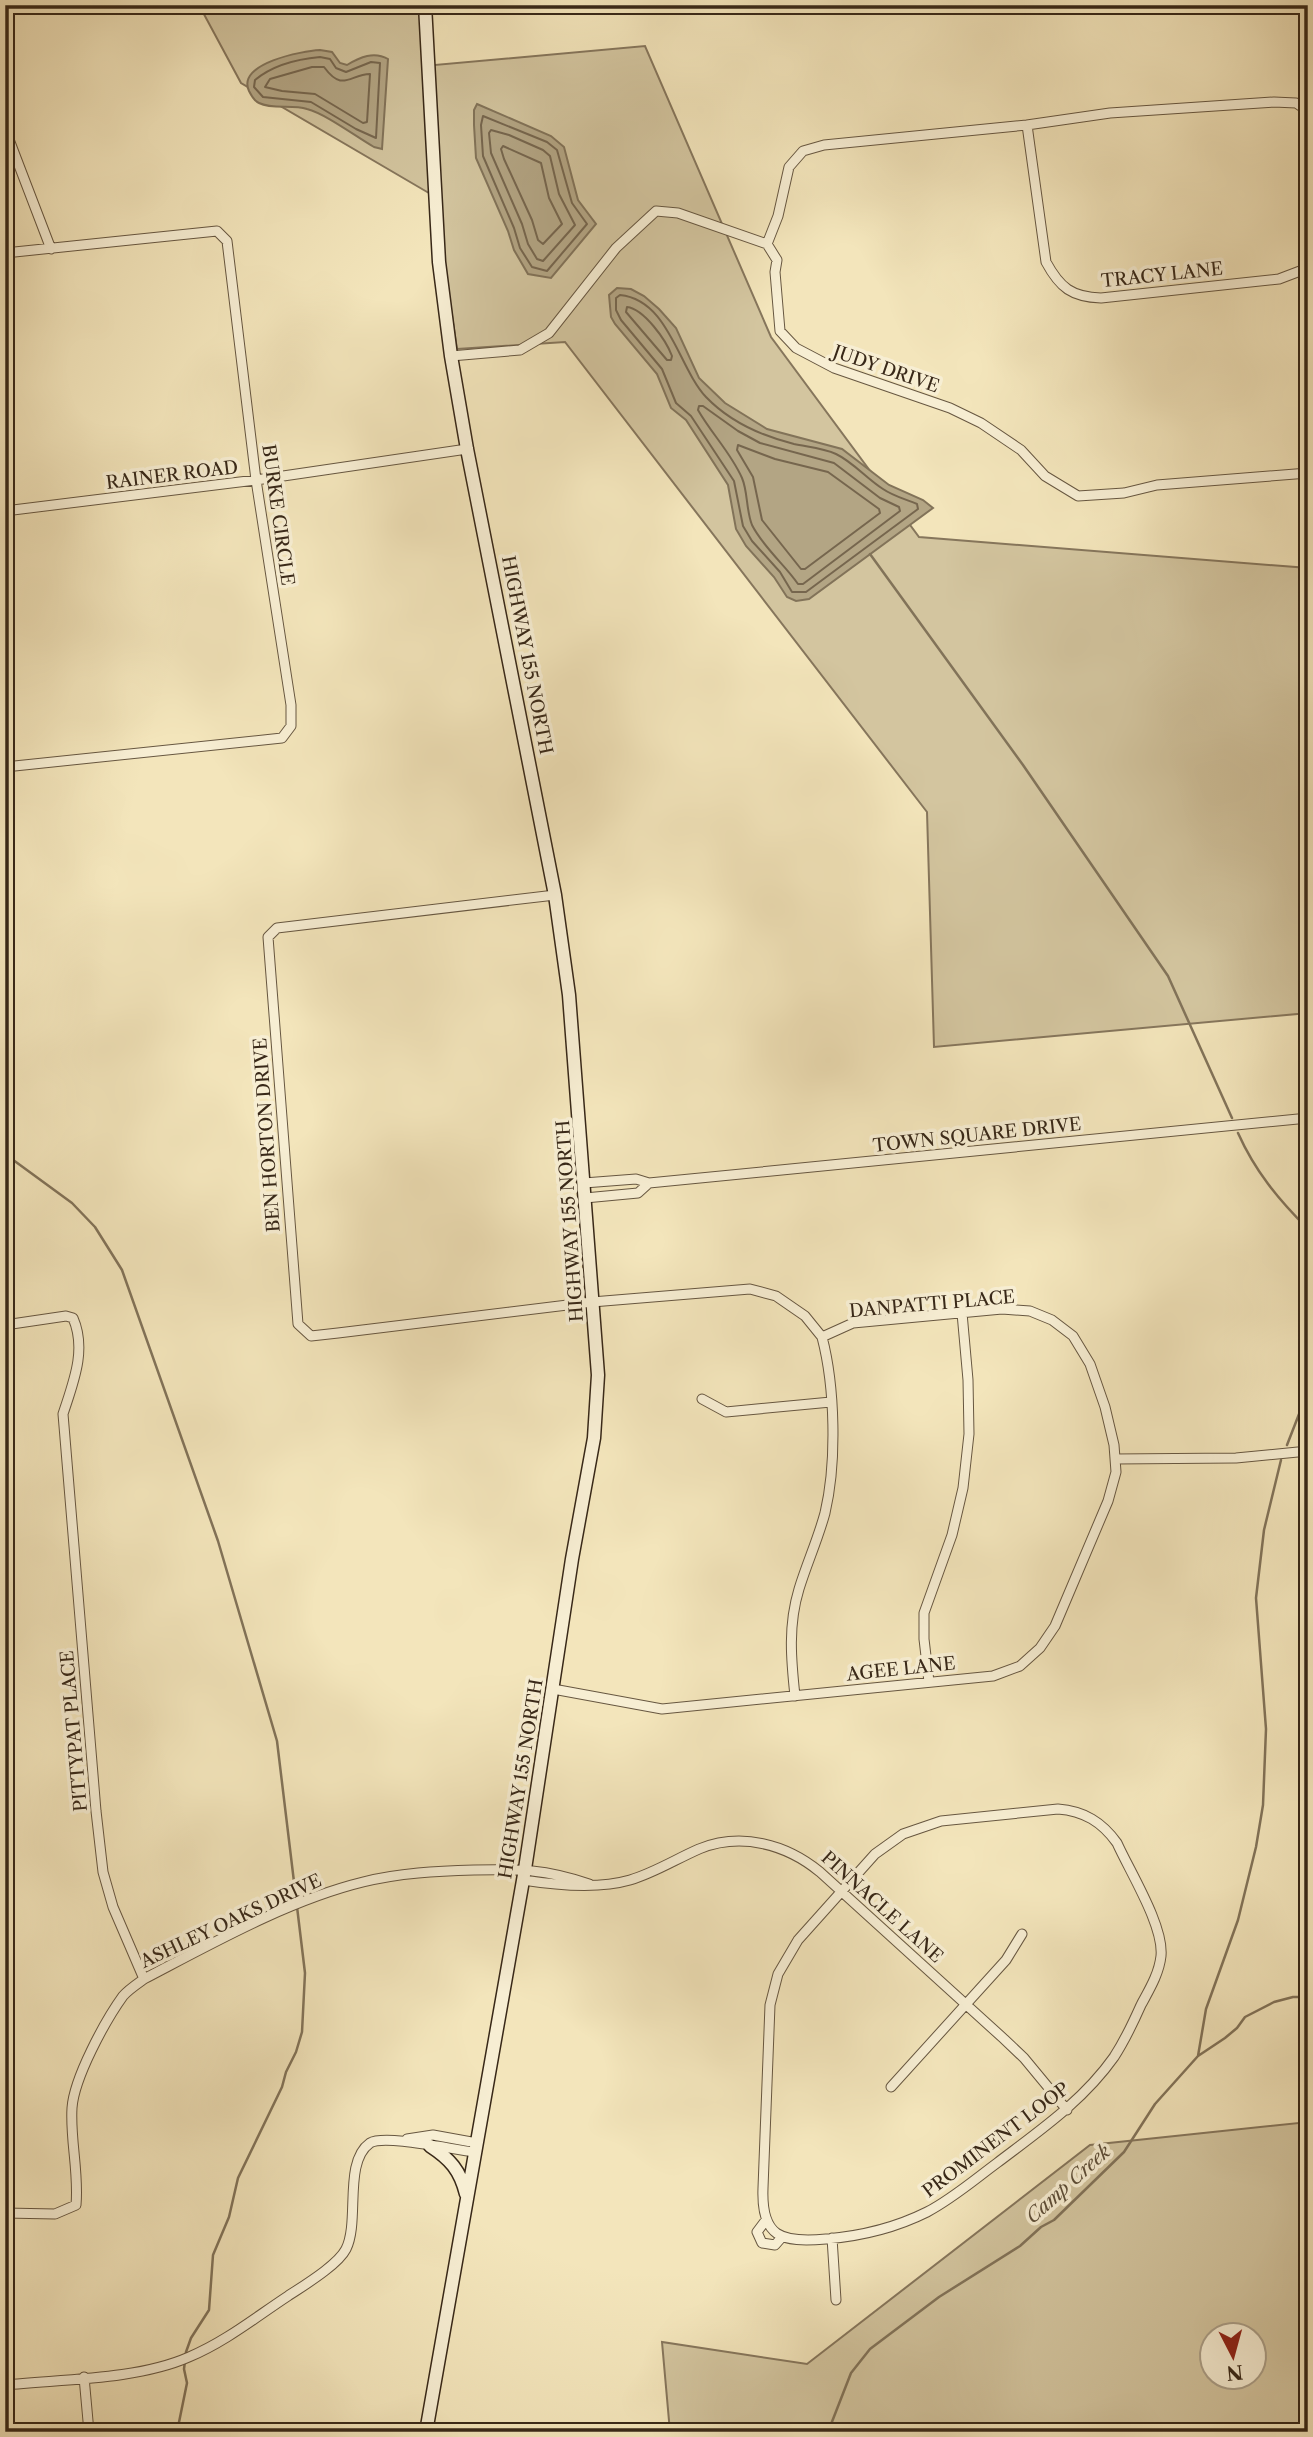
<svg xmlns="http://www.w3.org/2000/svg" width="1313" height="2437" viewBox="0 0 1313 2437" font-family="'Libre Caslon Text',serif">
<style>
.green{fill:#d3c59f;stroke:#86765c;stroke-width:2;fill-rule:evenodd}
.water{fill:#b3a584;stroke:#827359;stroke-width:2}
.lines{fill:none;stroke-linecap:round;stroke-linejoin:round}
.shore{stroke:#76664e;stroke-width:2}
.stream{stroke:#827359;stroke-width:2.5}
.minor-casing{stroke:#675741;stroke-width:11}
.secondary-casing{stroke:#382818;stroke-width:15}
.minor{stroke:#f7eed3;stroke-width:9}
.secondary{stroke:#f7eed3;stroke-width:12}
.labels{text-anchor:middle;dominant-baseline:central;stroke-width:7;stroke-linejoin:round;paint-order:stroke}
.street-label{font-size:18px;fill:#382818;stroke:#f7eed3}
.water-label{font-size:19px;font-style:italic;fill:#5d4e38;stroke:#f7eed3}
</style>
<rect width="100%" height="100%" fill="#f3e5bb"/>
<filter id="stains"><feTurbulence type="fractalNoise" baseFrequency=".00286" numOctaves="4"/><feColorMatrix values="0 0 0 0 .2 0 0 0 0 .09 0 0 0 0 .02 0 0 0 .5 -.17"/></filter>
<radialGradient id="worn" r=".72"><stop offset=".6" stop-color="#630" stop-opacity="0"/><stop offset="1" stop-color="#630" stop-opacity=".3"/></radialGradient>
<path class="green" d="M199,5H423L424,66L645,46L771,337L919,537L1308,568V1013L934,1047L927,812L565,342L457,349L434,196L241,83Z
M1308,2122V2432H670L662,2342L807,2364L1090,2145ZM1212,2336H1254V2378H1212Z"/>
<path class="water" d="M320,50L332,52L340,63L347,65C360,57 374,51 388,59L382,149L374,147C355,136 326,114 307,109C292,104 273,110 259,103C254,101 251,95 249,91C236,63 303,51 320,50Z
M477,104L551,136L564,147L578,200L596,224L551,278L528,274L514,250L508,231L476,158L474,125V110Z
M617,288L631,289L644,296L659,309L676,328L699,378L725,403L767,429L842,449L889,485L923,500L933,508L809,599L796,601L787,597L774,577L746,546L736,529L728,485L686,420L671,408L657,374L615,324L611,317L609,295Z"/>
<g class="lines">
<path class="shore" d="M320,57L330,59L336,68L346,72L371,62L380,63L376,138L356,129L311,102L263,97L254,87L255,80C273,65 298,59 320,57Z
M312,67H324C343,93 350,74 370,74L367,122L363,123L315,94L282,91L265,87L270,79Z
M483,116L547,142L557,150L572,203L587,224L547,271L532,267L520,248L514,228L483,156L481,125Z
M491,130L509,135L543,150L550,156L559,194L575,225L543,261L537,259L528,244L522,224L491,153L489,133Z
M503,146L541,163L549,198L562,224L543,244L538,240L532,220L504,159L501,149Z
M620,295C669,300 678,367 706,397C729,421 762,436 794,444C808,447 823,448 836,454C853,462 867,479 883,489C893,496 905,499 917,504L918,509L806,592H792L780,572L752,541L743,526L734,481L691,416L676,403L662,369L621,320L616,310V298Z
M627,307C644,309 666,340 672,356L671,360H667L626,312Z
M699,406H703L738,431L760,443L834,463L880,498L899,507L900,511L803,584H798C785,565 763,547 752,525C746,510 748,492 742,478C731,453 711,433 698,410Z
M738,445L775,459L828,472L879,509L880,513L805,569H801L762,520L753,477L737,450Z"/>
<path class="stream" d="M870,554L1023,765L1168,976L1232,1118
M1238,1133C1255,1171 1278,1199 1308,1229
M5,1154L72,1203L95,1227L122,1270L218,1541L277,1741L305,1973L302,2032L296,2052L286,2072L282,2087L238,2178L229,2217L213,2255L209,2310L191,2338L186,2352L184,2369L187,2383L177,2432
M1287,1445L1308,1391
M1198,2056L1206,2009L1238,1920L1256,1847L1263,1805L1266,1729L1256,1598L1264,1530L1281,1460
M828,2432L851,2373L870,2349L939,2297L1020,2246L1041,2227L1054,2220L1124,2152L1155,2104L1198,2056L1225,2038L1237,2028L1245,2017L1274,2002L1293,1997H1308"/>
<defs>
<path id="minor" d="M1308,111L1296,103L1274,102L1110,113L1027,125L1046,262C1060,288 1072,297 1101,298L1279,279L1308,268
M5,129L51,249
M767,244L778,216L789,167L803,151L824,145L1027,125
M5,253L217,231L227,241L256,480L291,705V726L282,738L5,767
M451,356L520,350L549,333L616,248L656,211L678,213L767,244L777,260L775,272L780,331L796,348L834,368L950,408L981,423L1021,450L1045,476L1078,496L1124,493L1157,485L1308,473
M5,511L256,480L467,449
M584,1183L636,1179L649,1183L1308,1118
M585,1198L638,1193L649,1183
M5,1325L66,1316L73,1318C87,1350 73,1383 63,1414L96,1811L103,1872L113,1907L144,1979
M702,1399L726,1412L831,1402
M1115,1459L1236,1458L1308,1451
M929,1682L924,1639V1613L952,1535L963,1488L969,1434L968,1380L962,1313
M553,1689L662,1709L993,1676L1020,1666L1040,1648L1055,1626L1108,1501L1116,1472L1114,1445L1105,1407L1090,1364L1073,1336L1052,1320L1030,1311L1002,1309L853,1323L822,1337L805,1316L776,1296L750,1289L592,1302L338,1333L311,1336L298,1324L268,937L277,928L555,895
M795,1696C791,1659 788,1625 799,1589C807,1563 818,1539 825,1513C837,1462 835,1387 822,1337
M1058,1809C1084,1811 1102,1822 1117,1843C1130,1872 1164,1926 1161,1956C1159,1974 1149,1990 1141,2005C1133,2023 1125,2040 1114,2057C1083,2101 1039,2131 997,2163C974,2180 952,2199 927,2212C895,2228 862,2236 826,2239C781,2243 761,2237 763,2188L770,2005L778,1974L798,1940L875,1854L903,1834L941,1821Z
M523,1880C555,1885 599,1889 630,1880C654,1873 676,1859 699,1849C741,1832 786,1844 820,1872L1004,2039L1024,2058L1067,2110
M891,2087L1006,1960L1022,1934
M407,2139L433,2135L477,2143
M5,2213L55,2214L76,2205C79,2172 70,2140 72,2108C74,2078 105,2021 123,1996C128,1990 137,1984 144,1979C211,1944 289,1900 363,1882C399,1873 437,1871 474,1870C520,1869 545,1869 589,1884
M766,2220L757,2232L762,2243L775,2245L782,2237
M832,2238L836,2300
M84,2377L89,2432
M5,2385C62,2379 137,2380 189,2357C225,2342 256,2317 288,2296C303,2286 338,2265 346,2249C360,2221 343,2162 370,2143C385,2134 454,2150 475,2152"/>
<path id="secondary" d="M425,5L439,262L451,356L467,449L555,895L569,995L598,1375L594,1438L572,1559L525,1869L426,2432
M430,2146C450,2159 460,2170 466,2194"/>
</defs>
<use href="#minor" class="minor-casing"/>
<use href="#secondary" class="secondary-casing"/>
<use href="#minor" class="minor"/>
<use href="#secondary" class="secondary"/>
</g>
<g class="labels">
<g class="street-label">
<text transform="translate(1162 275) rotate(-6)">TRACY LANE</text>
<text transform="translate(886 369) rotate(19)">JUDY DRIVE</text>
<text transform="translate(172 475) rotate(-7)">RAINER ROAD</text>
<text transform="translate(278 515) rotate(82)">BURKE CIRCLE</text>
<text transform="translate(527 655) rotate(79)">HIGHWAY 155 NORTH</text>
<text transform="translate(267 1135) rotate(-94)">BEN HORTON DRIVE</text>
<text transform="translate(977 1135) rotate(-6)">TOWN SQUARE DRIVE</text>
<text transform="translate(570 1221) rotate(-94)">HIGHWAY 155 NORTH</text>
<text transform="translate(932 1304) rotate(-5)">DANPATTI PLACE</text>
<text transform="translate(901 1669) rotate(-6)">AGEE LANE</text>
<text transform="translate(74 1731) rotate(-95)">PITTYPAT PLACE</text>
<text transform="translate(521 1779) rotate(-81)">HIGHWAY 155 NORTH</text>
<text transform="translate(882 1907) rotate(42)">PINNACLE LANE</text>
<text transform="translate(231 1921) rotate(-25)">ASHLEY OAKS DRIVE</text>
<text transform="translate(996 2140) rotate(-37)">PROMINENT LOOP</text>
</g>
<g class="water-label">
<text transform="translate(1068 2184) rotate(-42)">Camp Creek</text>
</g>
</g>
<rect width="1313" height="2437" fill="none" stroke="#f3e5bb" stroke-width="28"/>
<rect x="7" y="7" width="1299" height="2423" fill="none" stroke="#382818" stroke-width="3.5"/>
<rect x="14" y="14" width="1285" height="2409" fill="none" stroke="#382818" stroke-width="2"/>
<g transform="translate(1233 2356) rotate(174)"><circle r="33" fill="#f7eed3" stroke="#ab9f88" stroke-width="2"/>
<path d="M0-5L12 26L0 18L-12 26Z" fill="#8f2418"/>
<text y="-10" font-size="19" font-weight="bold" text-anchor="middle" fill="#382818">N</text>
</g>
<rect width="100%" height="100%" filter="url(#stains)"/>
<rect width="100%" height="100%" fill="url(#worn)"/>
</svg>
